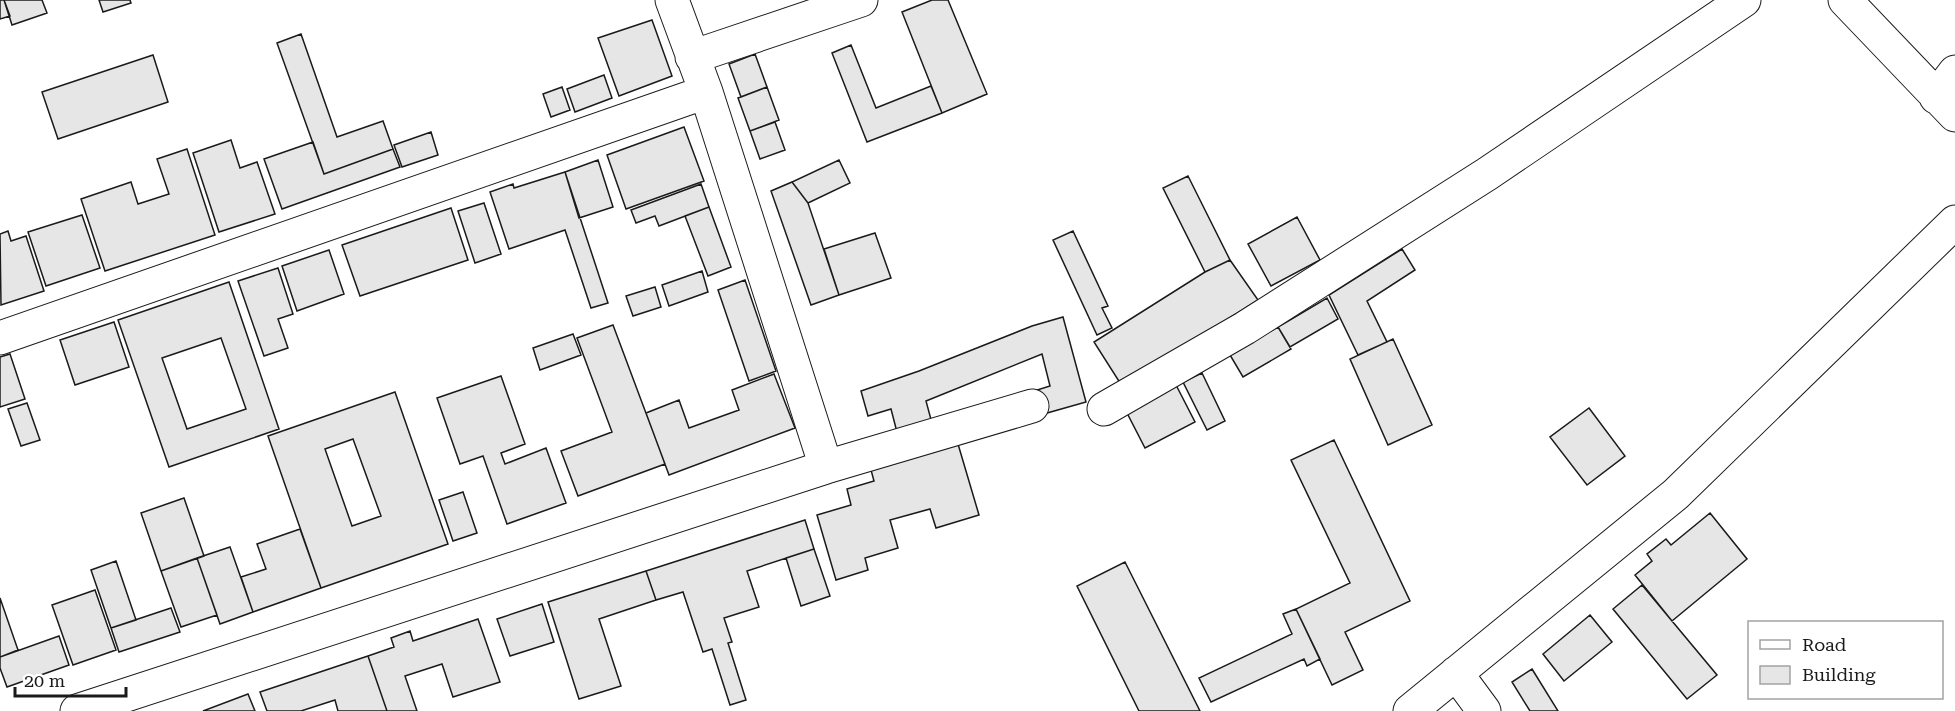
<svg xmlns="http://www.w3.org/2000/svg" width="1955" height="711" viewBox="0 0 1955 711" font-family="'Roboto Serif',serif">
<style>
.building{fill:#e6e6e6;stroke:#1a1a1a;stroke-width:1.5;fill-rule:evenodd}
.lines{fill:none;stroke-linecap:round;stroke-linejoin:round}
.minor-casing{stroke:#1a1a1a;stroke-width:35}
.minor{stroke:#fff;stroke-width:33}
</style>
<rect width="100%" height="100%" fill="#fff"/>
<path class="building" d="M0,0H4L10,16L0,19Z
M4,0H42L47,13L12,25Z
M99,0H130L131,3L103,12Z
M932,0H948L987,94L942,113L902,12Z
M652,20L672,76L619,96L598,38Z
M301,34L337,137L383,121L393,149L324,174L277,43Z
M851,45L876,108L931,86L942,113L867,142L832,53Z
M755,54L767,87L741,97L729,64Z
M153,55L168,102L58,139L42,92Z
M604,75L612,98L575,112L567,89Z
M562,87L570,110L551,117L543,94Z
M767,87L779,120L750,131L738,98Z
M775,122L785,150L760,159L750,131Z
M684,127L704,181L626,209L607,155Z
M431,132L438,155L402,167L394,145Z
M231,140L240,168L257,162L275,214L219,232L193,153Z
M313,142L324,174L393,149L400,167L282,209L264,159Z
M187,149L215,235L105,271L81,199L131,182L138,204L169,194L157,159Z
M598,160L613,207L579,218L565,172Z
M839,160L850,183L808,203L792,182Z
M565,172L608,303L591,308L565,230L509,249L490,192L513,184L514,188Z
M1188,176L1230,260L1205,272L1163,188Z
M792,182L808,203L839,295L811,305L771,191Z
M701,184L709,207L659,226L655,216L636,223L631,210Z
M484,203L501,254L475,263L458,211Z
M709,207L731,267L708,276L685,216Z
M451,208L468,260L360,296L342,245Z
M82,215L100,268L46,286L28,232Z
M1297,217L1320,260L1271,286L1248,244Z
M8,231L11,241L26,236L44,291L1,305L0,234Z
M1073,231L1108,306L1102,308L1112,328L1097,335L1053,240Z
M875,233L891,278L839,295L824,249Z
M1402,249L1415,270L1367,301L1387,342L1358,355L1329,295Z
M329,250L344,294L297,311L282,266Z
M1230,260L1258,300L1122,386L1094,342L1205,272Z
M278,268L293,314L278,319L288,348L264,356L238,281Z
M702,271L708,292L669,306L662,285Z
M745,280L776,371L749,381L718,290Z
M229,282L279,429L169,467L118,320ZM221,338L246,409L187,429L162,358Z
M655,287L661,307L633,316L626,296Z
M1327,298L1338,319L1290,347L1278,327Z
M1063,317L1086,402L1040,415L1034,391L1050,386L1042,354L926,401L933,427L898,436L891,409L868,416L861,391L919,371L1032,326Z
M114,322L129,367L75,385L60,340Z
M613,325L665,464L578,496L561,451L612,432L577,338Z
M1278,327L1291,349L1243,377L1230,355Z
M573,334L581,355L540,370L533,348Z
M1393,339L1432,425L1388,445L1350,359Z
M10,354L25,399L0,407V357Z
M1202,373L1225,421L1207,430L1183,382Z
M774,374L795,428L669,475L646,413L679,400L689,428L739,410L732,390Z
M501,376L525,444L501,453L505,464L546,448L566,503L507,524L483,456L460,464L437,398Z
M1175,383L1195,422L1145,448L1125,409Z
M395,392L448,544L321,588L268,436ZM353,439L381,516L352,526L325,449Z
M27,403L40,440L21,446L8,409Z
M1589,408L1625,456L1587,485L1550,437Z
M1334,440L1410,601L1345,632L1363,670L1332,685L1296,609L1350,583L1291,460Z
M958,444L979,515L936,528L930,509L890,520L898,548L865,558L868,570L836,580L817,515L851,505L847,489L874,481L871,470Z
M463,492L477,533L453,541L439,500Z
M184,498L204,556L161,571L141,513Z
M1710,513L1747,559L1672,621L1635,575L1652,561L1647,554L1666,539L1671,545Z
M805,520L814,549L747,571L759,607L724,618L732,642L728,643L746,700L730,705L712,649L703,652L683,592L656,600L646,571Z
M300,529L321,588L253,612L241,577L266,569L257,544Z
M230,547L253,612L220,624L197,558Z
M814,549L830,596L801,606L786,558Z
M197,558L217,615L181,627L161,571Z
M116,561L136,620L111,628L91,570Z
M1125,562L1200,711H1139L1077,586Z
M646,571L656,600L599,619L621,686L579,699L548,602Z
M1642,585L1717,675L1687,699L1613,609Z
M95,590L116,650L73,665L52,605Z
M0,598L18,650L0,657Z
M542,604L554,642L510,656L497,619Z
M171,608L180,632L119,652L111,628Z
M1296,609L1320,659L1307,666L1304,659L1211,702L1199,678L1292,634L1283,614Z
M1590,615L1612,642L1564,681L1543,654Z
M478,619L500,682L453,697L442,664L405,676L417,711H387L368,656L394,647L391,638L410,631L413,641Z
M59,636L69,665L7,687L0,668V657Z
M368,656L387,711H338L335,700L301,711H267L260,692Z
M1532,669L1558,711H1530L1512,682Z
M248,694L255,711H203Z"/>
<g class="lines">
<defs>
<path id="minor" d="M1845,0L1955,115
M692,57L861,0
M1936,97L1955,72
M0,338L706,92
M1104,409L1245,328L1487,174L1744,0
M826,467L1032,406
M1456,673L1484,711
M77,711L826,467L706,92L672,0
M1410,711L1676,494L1955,222"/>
</defs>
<use href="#minor" class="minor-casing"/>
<use href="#minor" class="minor"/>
</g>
<rect x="1748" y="621" width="195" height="78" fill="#ffffff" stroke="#a3a3a3" stroke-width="1.5"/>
<rect x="1760" y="640" width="30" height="9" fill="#ffffff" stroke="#a3a3a3" stroke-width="1.5"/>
<text x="1802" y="651" font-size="18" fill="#1a1a1a">Road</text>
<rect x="1760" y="666" width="30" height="18" fill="#e6e6e6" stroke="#a3a3a3" stroke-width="1.5"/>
<text x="1802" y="681" font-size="18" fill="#1a1a1a">Building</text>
<path d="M15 687v9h111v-9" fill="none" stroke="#1a1a1a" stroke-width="3"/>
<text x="24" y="687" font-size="18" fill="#1a1a1a" stroke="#ffffff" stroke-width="4.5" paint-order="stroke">20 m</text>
</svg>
